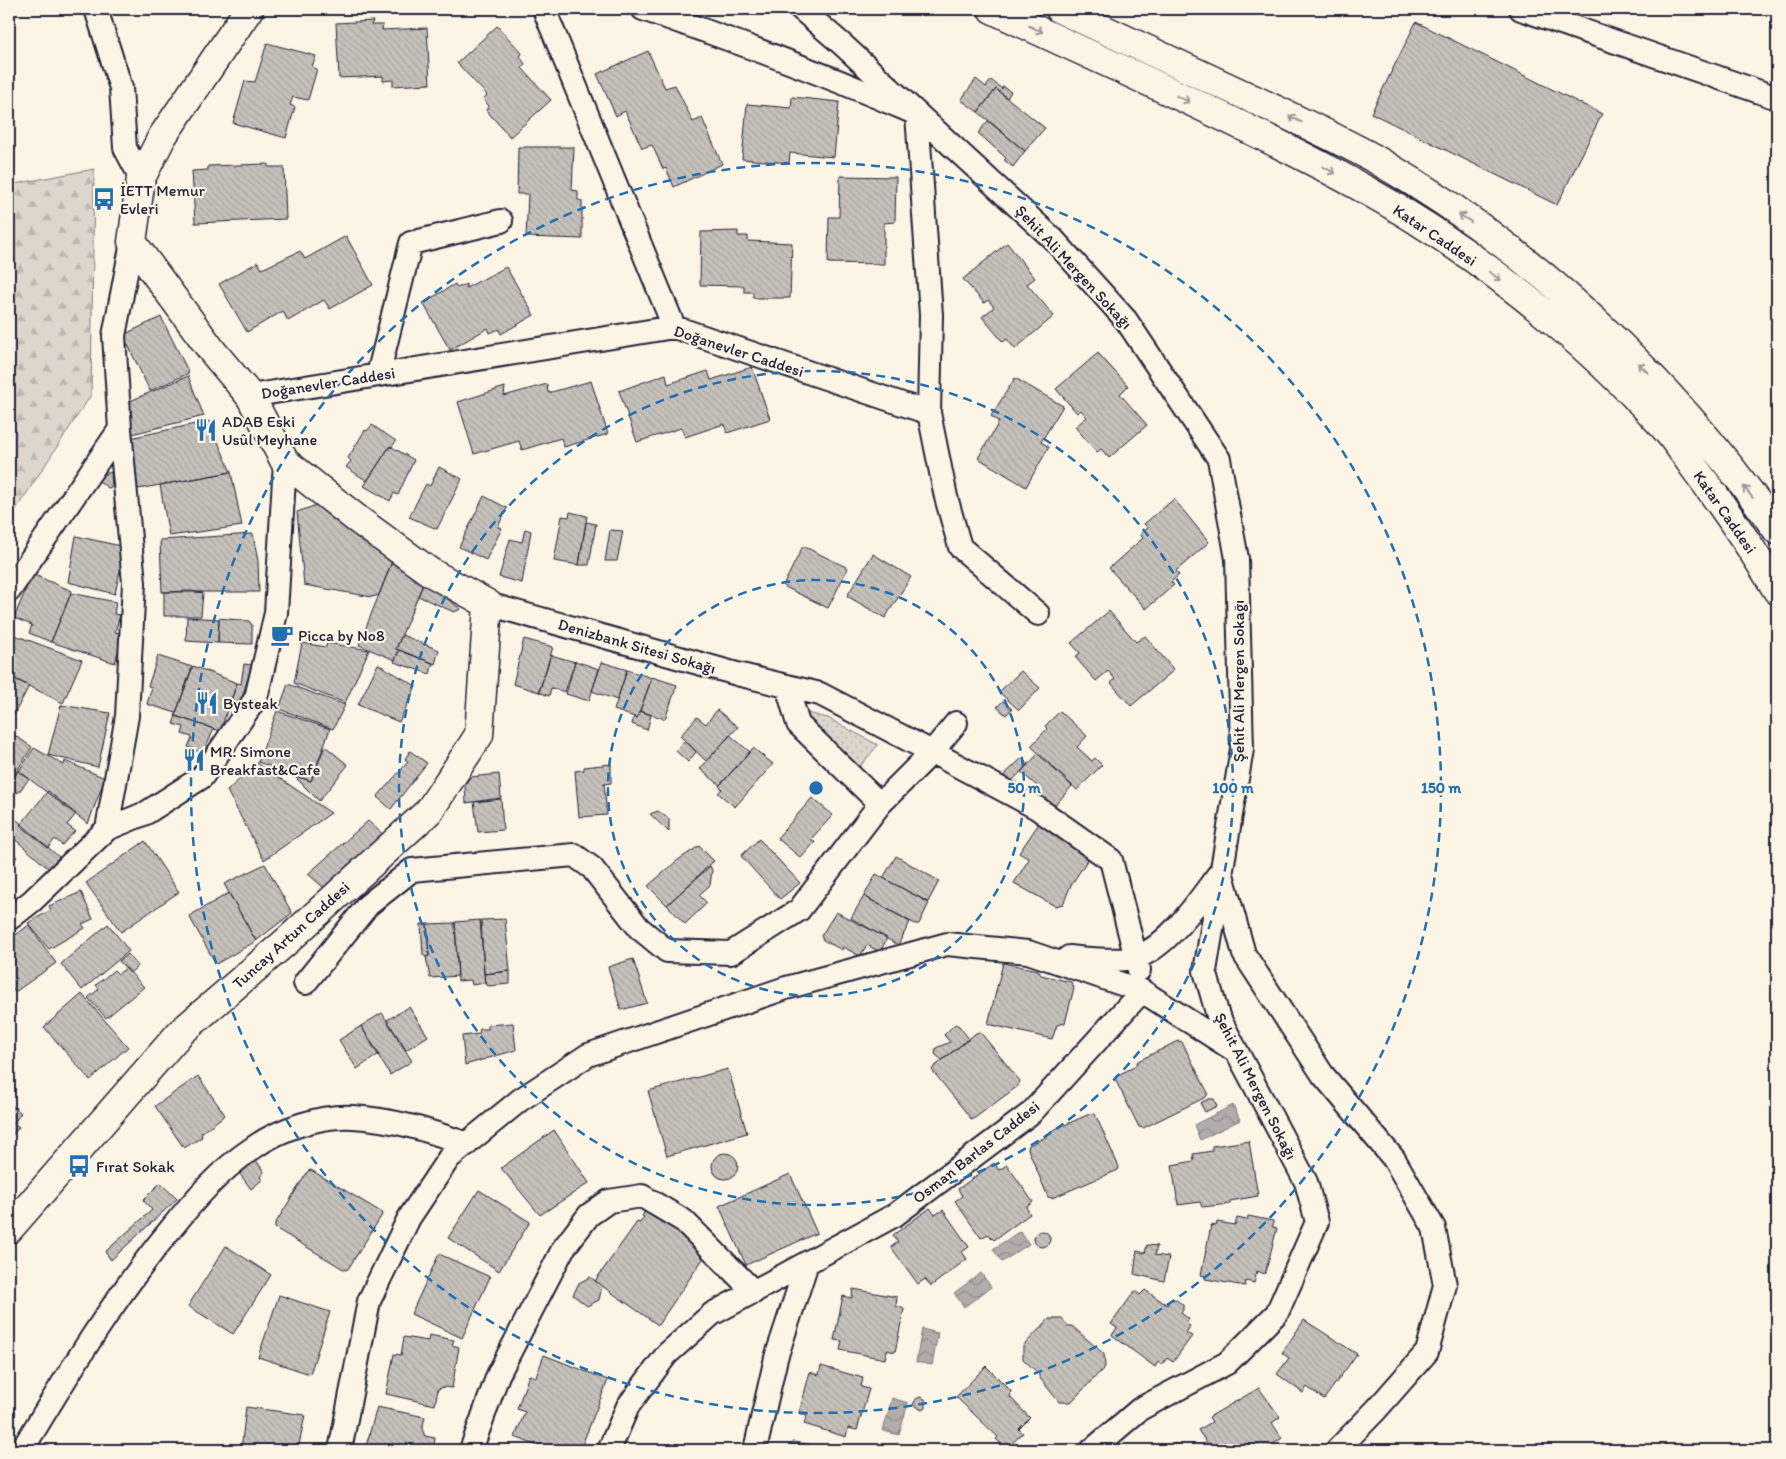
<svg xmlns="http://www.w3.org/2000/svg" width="1786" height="1459" viewBox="0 0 1786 1459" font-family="Itim,sans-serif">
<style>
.forest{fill:url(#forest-firs);stroke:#7f7c84}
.park{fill:url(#park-dots);stroke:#7f7c84}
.water{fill:url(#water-waves);stroke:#78757e}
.building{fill:url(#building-back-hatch);stroke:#22223b}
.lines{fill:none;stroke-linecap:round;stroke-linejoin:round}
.minor-casing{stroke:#22223b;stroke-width:26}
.tertiary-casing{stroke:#22223b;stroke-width:31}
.primary-casing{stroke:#22223b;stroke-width:31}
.minor{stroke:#fcf5e5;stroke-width:22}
.tertiary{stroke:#fcf5e5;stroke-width:28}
.primary{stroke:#fcf5e5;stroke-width:28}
.oneway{stroke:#9a9698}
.ring{fill:none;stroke:#1f6fb2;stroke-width:2.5;stroke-dasharray:9 6}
.labels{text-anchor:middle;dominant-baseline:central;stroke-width:4.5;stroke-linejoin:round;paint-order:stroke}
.poi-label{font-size:16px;fill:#22223b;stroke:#fcf5e5;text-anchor:start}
.street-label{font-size:16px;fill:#22223b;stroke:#fcf5e5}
.centre{fill:#1f6fb2;stroke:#fcf5e5;stroke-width:2.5}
.ring-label{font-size:15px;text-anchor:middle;font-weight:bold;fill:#1f6fb2;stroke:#fcf5e5;stroke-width:4.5;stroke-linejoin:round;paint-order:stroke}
</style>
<defs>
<pattern id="forest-firs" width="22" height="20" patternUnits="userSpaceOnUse" patternTransform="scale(1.25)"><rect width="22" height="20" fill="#dcd6cc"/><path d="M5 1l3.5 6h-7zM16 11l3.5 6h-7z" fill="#bcb7b0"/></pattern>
<pattern id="park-dots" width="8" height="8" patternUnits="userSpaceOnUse" patternTransform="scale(1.25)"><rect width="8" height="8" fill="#dcd6cc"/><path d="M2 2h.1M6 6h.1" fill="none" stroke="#bcb7b0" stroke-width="1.8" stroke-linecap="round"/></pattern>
<pattern id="water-waves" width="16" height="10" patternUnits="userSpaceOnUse" patternTransform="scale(1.25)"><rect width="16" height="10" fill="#b2adab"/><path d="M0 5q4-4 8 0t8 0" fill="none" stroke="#908c8c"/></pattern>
<pattern id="building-back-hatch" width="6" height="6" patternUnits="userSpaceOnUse" patternTransform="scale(1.25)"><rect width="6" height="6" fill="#c6c1bb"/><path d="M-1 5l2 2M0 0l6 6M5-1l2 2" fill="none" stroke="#aaa6a2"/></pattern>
</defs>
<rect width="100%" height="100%" fill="#fcf5e5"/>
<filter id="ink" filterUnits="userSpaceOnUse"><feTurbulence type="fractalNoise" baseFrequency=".02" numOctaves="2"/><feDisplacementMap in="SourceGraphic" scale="10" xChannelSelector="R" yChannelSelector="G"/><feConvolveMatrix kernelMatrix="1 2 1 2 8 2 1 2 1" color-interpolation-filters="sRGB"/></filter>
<g filter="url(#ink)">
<path class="forest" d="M94,169L91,395L9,520V185Z"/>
<path class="park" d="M807,713L828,718L878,745L857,770L819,735Z"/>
<path class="water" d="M1233,1105L1240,1120L1200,1140L1194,1125Z
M1020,1231L1029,1244L1002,1262L993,1249Z
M981,1273L991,1287L964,1307L954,1293Z
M922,1329L938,1333L932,1365L916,1362Z
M892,1398L908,1403L899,1435L883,1431Z"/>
<path class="building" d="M373,21L371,25H383L382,30L427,28L430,84L393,86V80L383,81V76L339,78L336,23Z
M1416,22L1602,114L1557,205L1371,113Z
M497,26L522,53L520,57L525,64L522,68L551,100L510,137L486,110L489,106L483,99L487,95L457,63Z
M267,43L316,56L312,67L317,69L308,100L293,97L290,105L295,107L286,138L233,123L245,81L255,82Z
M648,51L665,88L675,85L693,122L702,118L722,164L674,187L666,168L663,169L652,145L642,148L625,111L616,116L597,74Z
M976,79L986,87L991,80L1002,89L1003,86L1011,92L1007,98L996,89L978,112L961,100Z
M996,89L1045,128L1025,151L978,112Z
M792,97L839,102L834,157L790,153L789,163L742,159L747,104L791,108Z
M988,121L1025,151L1013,167L1004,160L1006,158L978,133Z
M518,147H574L572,190L578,191V200L582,201V239L526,237L528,194H517Z
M268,164V167H284L286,219L195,223L192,171L208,170V166Z
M840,176L896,177L895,222L884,223V264L828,263L829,217H839Z
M738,231V236H748V241L792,243L790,298H753V292H744V286L700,285L701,232Z
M346,236L373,285L330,309L324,300L288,321L283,311L247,332L219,284L258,262L262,269L300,251L305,259Z
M1007,243L1035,278L1027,284L1054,316L1015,349L1007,339L1003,342L982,317L994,307L988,300L984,303L963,279Z
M506,267L534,315L501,334L499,329L490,333L488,328L450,350L423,303L455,284L457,288L466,284V288Z
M161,317L189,373L150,391L123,335Z
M1098,353L1128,386L1120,394L1147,425L1109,458L1101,449L1097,452L1075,427L1087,417L1081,410L1077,413L1056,389Z
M752,367L770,419L727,433L724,424L685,437L681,428L637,442L619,391L666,374L668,384L708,371L711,380Z
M188,376L204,416L128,435L130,401Z
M1015,378L1063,406L1041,442L1049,447L1026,487L978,458L999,422L991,416Z
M591,381L608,434L564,447L561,438L522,450L519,441L474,454L458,402L505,387L504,396L547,384L548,393Z
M209,421L231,472L138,489L130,438Z
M372,425L396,441L391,448L390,446L367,481L346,467L351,461L348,458L365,430L367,431Z
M390,446L414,460L398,495L394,493L390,501L364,486Z
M439,467L462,479L437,529L409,517L426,484L430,486Z
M111,472L112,487L108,488L99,481L100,475Z
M231,472L242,526L169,536L160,485Z
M484,496L507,508L498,527L502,528L486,560L459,547Z
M1174,499L1209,542L1176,571L1179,575L1171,582L1174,585L1146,609L1109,568L1143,538L1140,534L1148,528L1144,524Z
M322,503L394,556L379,595L372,597L304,585L297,512Z
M570,512L587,516L579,565L554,561L562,516L569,517Z
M586,522L596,524L589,565H579Z
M525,529L531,531L522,583L499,577L510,539L522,542Z
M610,530L623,531L617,561H605Z
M253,534L258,561L259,592H162L160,540Z
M76,536L125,547L115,594L68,582Z
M803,546L848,568L828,608L783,586Z
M873,554L911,577L885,618L847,596Z
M392,562L424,582L396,649L399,650L395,660L359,645Z
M32,574L72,591L51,642L29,633L32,625L14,618Z
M424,582L461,609L454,612L418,596Z
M191,591L203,593L201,616H164V592Z
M71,593L116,602L114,614L120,615L115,632L119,633L118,637L121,639L115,663L51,642Z
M1109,611L1136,642L1145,636L1174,670L1131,706L1111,683L1115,679L1108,671L1096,681L1075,657L1080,653L1071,643Z
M187,617L219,619L218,643L186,641Z
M219,618L249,621L252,625V644L218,643Z
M9,633L82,660L63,703L9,676Z
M402,635L439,650L435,664L396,649Z
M524,639L553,647L539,692L513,684Z
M302,643L326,647L327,643L369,650L345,703L294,683Z
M399,650L433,663L430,674L394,662Z
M551,655L575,662L565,692L551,688L549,696L539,692Z
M158,656L192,667L176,713L147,704L152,687L148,686Z
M575,661L599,669L589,701L566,694Z
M602,662L627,670L617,700L592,691Z
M244,664L252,665L240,704L231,701L237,683L241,684Z
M378,664L416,686L399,722L358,705Z
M193,666L237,683L220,731L175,716Z
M627,670L652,678L637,718L614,710Z
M1021,671L1040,688L1019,710L999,692Z
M9,676L29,686L9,724Z
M652,677L677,685L665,719L640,711Z
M288,684L345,705L333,729L279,709Z
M1003,701L1012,709L1006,715L997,707Z
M61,705L110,713L98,767L48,755Z
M717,710L738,727L706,761L680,736L697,717L706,724Z
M277,711L330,729L311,781L258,762Z
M640,711L651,715L647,730L632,724L634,717L637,718Z
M1060,711L1087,736L1077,747L1092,761L1095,758L1102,765L1077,790L1031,746L1047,729L1045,726Z
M176,716L214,729L203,754L188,747L192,737L182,734L184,727L173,724Z
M10,732L32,747L12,779L9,777Z
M730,735L750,752L720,785L700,769Z
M685,740L696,752L688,762L676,751Z
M325,746L348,765L319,801L294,776L311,781Z
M34,748L64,765L65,761L105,778L88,824L19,771Z
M753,748L773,764L735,807L718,793L722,789L719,786Z
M410,751L427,763L391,809L377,797L408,762L405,759Z
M1038,754L1072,786L1051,810L1036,795L1040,791L1037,786L1021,772Z
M1022,758L1028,764L1010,783L1003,776Z
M257,763L331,813L264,860L227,791Z
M611,764V783L604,784L607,815L579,817L575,771L584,770V767Z
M18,771L29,779L18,793L9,787Z
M499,774L501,798L466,803L465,785L470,777Z
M48,791L76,814L67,825L75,831L62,845L55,839L48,848L20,825Z
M812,798L833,815L811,839L815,842L801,858L777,838Z
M501,799L503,830L478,832L474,802Z
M658,811L669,819V832L650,814Z
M9,813L59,857L49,869L9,834Z
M1042,819L1092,853L1071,885L1063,904L1055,906L1014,883L1029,859L1019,853Z
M368,821L389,840L332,895L308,874Z
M759,839L800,883L780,899L741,856Z
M145,841L179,892L121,932L86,883Z
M699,846L714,861L667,905L648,886L678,860Z
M9,850L17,857L9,866Z
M896,856L939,881L928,902L883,878Z
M265,864L292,913L256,941L224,884Z
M710,866L712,870L710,885L699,895L707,903L685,924L667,905Z
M876,874L929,903L919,924H915L864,896Z
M81,892L93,919L82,924L85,928L49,949L28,923L51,910L49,906Z
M229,893L256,941L216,964L189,916Z
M864,896L910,922L898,945L851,918Z
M836,912L887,938L880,952L867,945L860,956L843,947L842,950L823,940L821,936Z
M505,919L510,971L484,974L481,920Z
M480,920L485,983L472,985L471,980L458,981L455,922Z
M455,923L458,976L430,978L426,957L429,956L427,924Z
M108,924L129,951L82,990L61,964Z
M421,924H427L429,956L426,957L423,955Z
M29,925L56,963L15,992L9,985V940Z
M128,954L138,966L130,973L119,961Z
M633,959L647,1003L621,1010L608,967Z
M1003,963L1038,970L1041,975L1071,982L1074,988L1065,1023L1057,1025L1052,1039L988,1024Z
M126,968L144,987L106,1018L88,998L99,989L96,985L114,970L118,974Z
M510,971V984L488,986L485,983L484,974Z
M82,994L128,1047L90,1080L44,1027Z
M409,1007L428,1036L406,1050L387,1020Z
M382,1013L412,1061L390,1075L361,1026Z
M513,1023L516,1050L465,1065L462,1036L479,1034L480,1029H488V1025Z
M955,1024L959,1026L969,1039L942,1060L935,1054L936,1048L950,1042L944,1035Z
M361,1026L379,1054L357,1069L339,1040Z
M980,1032L1020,1081L1018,1086L972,1120L932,1070L934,1067L976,1033Z
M1178,1041L1182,1042L1208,1093L1206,1097L1143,1128L1139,1127L1115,1079L1116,1076L1134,1067L1138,1061Z
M728,1069L747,1133L667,1156L648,1091Z
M198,1076L225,1115L201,1133L202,1137L184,1148L155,1106Z
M1209,1099H1214L1217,1106L1205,1112L1200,1103Z
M9,1103L21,1113L14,1123L19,1127L9,1139Z
M1092,1113L1095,1114L1119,1167L1118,1170L1052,1198L1048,1197L1028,1149L1029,1145L1048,1136L1051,1131Z
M554,1130L589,1183L540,1215L501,1168Z
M1249,1141L1258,1196L1230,1201V1204L1202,1207L1200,1202L1178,1205L1172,1165L1194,1161L1193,1154L1212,1151V1146Z
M712 1166a13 13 0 1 1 26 0a13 13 0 1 1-26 0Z
M256,1160L264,1172L260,1177L262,1180L251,1189L237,1170Z
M994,1163L999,1170L1007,1165L1033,1202L1026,1207L1030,1214L994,1240L988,1234L981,1238L955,1201L962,1196L958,1189Z
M311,1170L381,1212L382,1215L348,1269L345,1270L275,1228V1224L308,1171Z
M790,1174L817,1233L746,1265L719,1206Z
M160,1183L177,1199L111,1260L105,1252L152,1210L143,1200Z
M479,1190L530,1222L499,1271L448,1238Z
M930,1208L935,1215L943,1210L969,1247L962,1252L967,1259L931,1286L925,1279L918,1284L891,1247L898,1242L893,1235Z
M646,1209L707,1253L658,1325L595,1281L637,1222L640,1223L644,1217L642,1216Z
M1248,1216L1273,1221V1227L1277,1228L1265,1274L1257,1271L1254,1283L1246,1281L1245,1286L1205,1279L1206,1276L1201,1275L1211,1225L1216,1226L1217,1222L1235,1225L1237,1218L1247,1220Z
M1034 1239a8 8 0 1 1 16 0a8 8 0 1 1-16 0Z
M1147,1245L1157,1246L1155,1255L1169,1257L1164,1281L1134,1274L1137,1251L1145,1253Z
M226,1246L271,1275L233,1334L188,1306Z
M439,1254L490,1277L462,1338L411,1314Z
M590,1277L602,1286L599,1300L587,1306L573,1295L579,1283Z
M853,1289L897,1297L896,1306L904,1309L895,1352L887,1350L885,1359L840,1350L842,1341L834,1340L843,1296L852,1298Z
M1145,1290L1167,1305L1170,1300L1175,1299L1183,1305V1310L1181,1313L1189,1319L1186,1323L1190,1326L1186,1333L1192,1336L1173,1362L1167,1358L1162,1365L1158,1362L1155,1367L1112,1335L1117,1328L1111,1324L1135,1291L1140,1295Z
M279,1295L330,1312L310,1374L258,1357Z
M1049,1319H1062L1068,1326H1072L1104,1354L1105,1367L1071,1402H1059L1039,1377V1374L1023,1359V1346Z
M1304,1320L1357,1354L1324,1399L1307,1387L1303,1393L1277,1374L1289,1358L1282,1353Z
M429,1335L454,1340L452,1345L459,1347L452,1388L444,1387L438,1389L435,1405L386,1394L394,1354L401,1355L404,1337L428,1341Z
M544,1355L608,1380L580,1450H548L515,1437L525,1412L517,1409L529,1375L536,1377Z
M821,1366L863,1378L861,1387L869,1389L857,1430L848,1428L846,1437L804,1424L807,1416L799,1413L810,1372L819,1375Z
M986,1366L1011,1391L1010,1397L1030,1418L1019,1429L1023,1433L1006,1449L996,1439L998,1437L956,1397Z
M1259,1388L1280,1417L1272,1423L1282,1438L1264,1450H1219L1216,1446L1211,1449L1198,1430L1212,1422L1209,1417Z
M920,1397L925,1399V1408L922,1410L913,1405L916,1399Z
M246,1407L305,1415L298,1450H241Z
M377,1407L425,1417L422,1429L425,1436L435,1438L433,1450H373L374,1447L366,1446Z
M793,1442L835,1448V1450H792Z
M1175,1443L1183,1450H1169Z
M674,1446L681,1448L682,1446L696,1449L673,1450Z"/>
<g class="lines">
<defs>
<path id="minor" d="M96,9L121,88L125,148L141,178
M544,9L674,327
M643,9C736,41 827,75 917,114L931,315L929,413
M801,9L843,45L1053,239L1126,320L1219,459L1237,559L1242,749L1205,971L1218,1016L1306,1182L1317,1222L1277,1313L1227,1363L1140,1409L1092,1450
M1521,9L1777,98
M378,375L411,243L501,221
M250,396L674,327L929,413L946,497L960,547L1038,614
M9,591L120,429L114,336L132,242
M488,604L737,674L820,694L932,752L880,804L798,724L787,686
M956,723L932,752L1037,808L1111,860L1139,970
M107,829L146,813L202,777L256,698L276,613L285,462
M9,919L32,901L107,829L127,716L134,583L120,429
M1069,957C1085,959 1124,962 1138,957C1172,943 1200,898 1221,871L1244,954L1323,1075L1394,1159L1434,1228L1445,1285L1427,1352L1376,1410L1337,1450
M305,983L368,905L412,870L574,855L592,868L639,928L667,951L731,953L799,910L880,804
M22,1450C68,1374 113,1299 170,1230C194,1200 220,1170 253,1148C279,1129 321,1115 353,1117C393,1119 430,1131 467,1144
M340,1450L369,1301L409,1218L449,1158L520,1100L588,1055L786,988L947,944L1028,952L1142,991L1234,1050
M471,1450L498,1375L563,1249L589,1215L609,1201L642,1196L684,1221L754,1292
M609,1450L628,1406L667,1354L712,1314L895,1215L1031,1113L1142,991
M755,1450L776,1358L807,1263"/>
<path id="tertiary" d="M9,1229L180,1033L288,940L429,811L479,735L488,604L430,572L357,519L285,462L250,396L213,352L132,242L141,178L162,137L249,9"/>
<path id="primary" d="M992,9C1117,68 1245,123 1366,190C1473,250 1580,335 1663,426C1674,438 1683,452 1693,466C1723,506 1751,547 1777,590
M1060,9C1124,39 1188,69 1253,99C1293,118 1335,137 1375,159C1534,250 1672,380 1777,530"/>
</defs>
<use href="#minor" class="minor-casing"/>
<use href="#tertiary" class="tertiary-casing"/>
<use href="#primary" class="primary-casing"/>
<use href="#minor" class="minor"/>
<use href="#tertiary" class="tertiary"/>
<use href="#primary" class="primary"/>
</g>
<defs><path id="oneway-shaft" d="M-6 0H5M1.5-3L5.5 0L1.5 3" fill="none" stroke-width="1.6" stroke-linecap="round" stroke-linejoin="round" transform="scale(1.25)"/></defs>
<g class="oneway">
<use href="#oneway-shaft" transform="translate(1036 29) rotate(25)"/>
<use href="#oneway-shaft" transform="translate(1183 99) rotate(25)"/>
<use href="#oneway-shaft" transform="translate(1295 119) rotate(-154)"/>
<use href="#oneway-shaft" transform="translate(1329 170) rotate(28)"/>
<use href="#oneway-shaft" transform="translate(1465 218) rotate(-146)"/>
<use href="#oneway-shaft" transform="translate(1495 276) rotate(35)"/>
<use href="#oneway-shaft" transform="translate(1643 368) rotate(-135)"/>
<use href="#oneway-shaft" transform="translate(1748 492) rotate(-128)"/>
</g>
</g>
<g class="ring">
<circle cx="816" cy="788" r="208"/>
<circle cx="816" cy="788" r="417"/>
<circle cx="816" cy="788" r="625"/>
</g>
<defs>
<symbol id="bus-bare" viewBox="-9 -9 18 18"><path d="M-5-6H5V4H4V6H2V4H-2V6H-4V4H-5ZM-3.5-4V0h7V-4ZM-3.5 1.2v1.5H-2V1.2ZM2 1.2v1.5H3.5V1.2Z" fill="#1f6fb2" stroke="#fcf5e5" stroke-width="2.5" paint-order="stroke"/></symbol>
<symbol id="restaurant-bare" viewBox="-9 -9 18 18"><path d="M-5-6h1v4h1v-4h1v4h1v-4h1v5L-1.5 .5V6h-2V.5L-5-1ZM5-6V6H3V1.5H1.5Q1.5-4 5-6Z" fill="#1f6fb2" stroke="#fcf5e5" stroke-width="2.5" paint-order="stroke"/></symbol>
<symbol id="cafe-bare" viewBox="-9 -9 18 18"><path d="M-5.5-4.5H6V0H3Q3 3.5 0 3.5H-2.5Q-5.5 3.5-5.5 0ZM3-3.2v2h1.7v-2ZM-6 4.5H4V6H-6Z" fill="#1f6fb2" stroke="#fcf5e5" stroke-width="2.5" paint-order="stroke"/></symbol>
</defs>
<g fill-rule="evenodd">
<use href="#bus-bare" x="88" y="183" width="32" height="32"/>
<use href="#restaurant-bare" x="190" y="414" width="32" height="32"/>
<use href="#cafe-bare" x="266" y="619" width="32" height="32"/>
<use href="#restaurant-bare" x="191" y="687" width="32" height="32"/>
<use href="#restaurant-bare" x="178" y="744" width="32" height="32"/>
<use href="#bus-bare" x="63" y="1150" width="32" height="32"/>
</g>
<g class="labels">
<g class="poi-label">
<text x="120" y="190">İETT Memur<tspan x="120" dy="18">Evleri</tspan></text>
<text x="222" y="421">ADAB Eski<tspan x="222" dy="18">Usûl Meyhane</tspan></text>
<text x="298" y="635">Picca by No8</text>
<text x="223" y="703">Bysteak</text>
<text x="210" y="751">MR. Simone<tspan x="210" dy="18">Breakfast&amp;Cafe</tspan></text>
<text x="96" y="1166">Fırat Sokak</text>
</g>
<g class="street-label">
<text transform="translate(1435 235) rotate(34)">Katar Caddesi</text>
<text transform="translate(1074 267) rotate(47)">Şehit Ali Mergen Sokağı</text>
<text transform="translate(739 351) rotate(18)">Doğanevler Caddesi</text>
<text transform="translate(328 383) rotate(-9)">Doğanevler Caddesi</text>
<text transform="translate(1725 512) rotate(55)">Katar Caddesi</text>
<text transform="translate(637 646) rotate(16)">Denizbank Sitesi Sokağı</text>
<text transform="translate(1238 681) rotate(-90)">Şehit Ali Mergen Sokağı</text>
<text transform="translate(291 935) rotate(-42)">Tuncay Artun Caddesi</text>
<text transform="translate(1256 1086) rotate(63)">Şehit Ali Mergen Sokağı</text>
<text transform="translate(976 1152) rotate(-38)">Osman Barlas Caddesi</text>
</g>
</g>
<circle cx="816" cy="788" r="8" class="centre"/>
<g class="ring-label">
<text x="1024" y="793">50 m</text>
<text x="1233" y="793">100 m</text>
<text x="1441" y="793">150 m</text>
</g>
<rect width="1786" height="1459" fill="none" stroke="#fcf5e5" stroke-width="30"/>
<rect x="15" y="15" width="1756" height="1429" fill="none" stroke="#22223b" stroke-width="2" filter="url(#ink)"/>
</svg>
